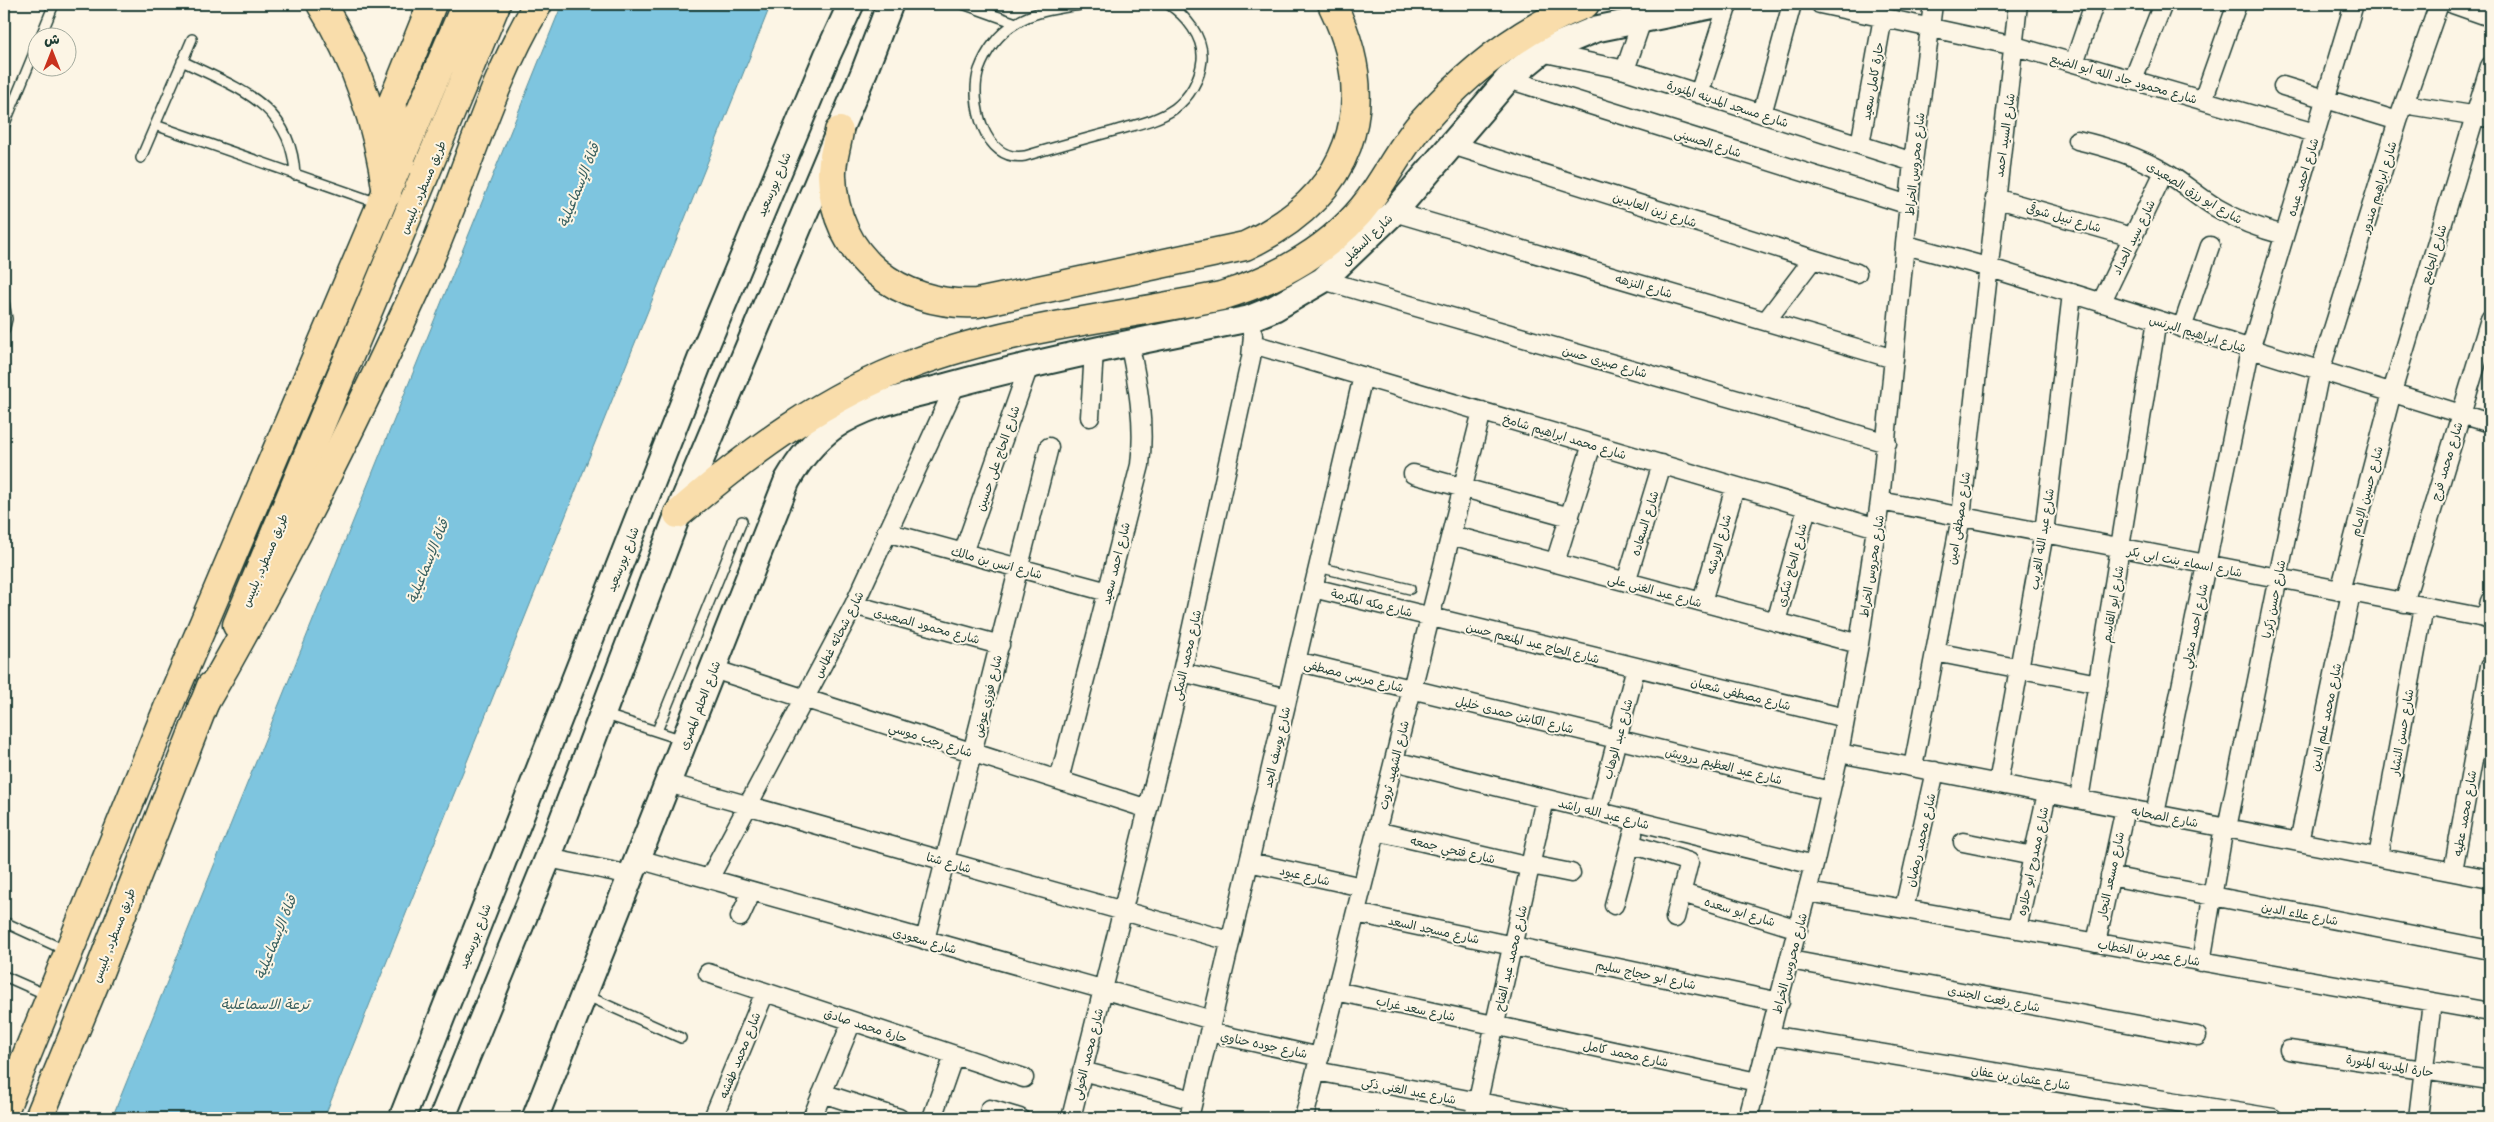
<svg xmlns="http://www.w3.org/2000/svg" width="2494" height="1122" viewBox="0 0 2494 1122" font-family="Mali,'Playpen Sans Arabic',sans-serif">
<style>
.water{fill:#7ec5df;stroke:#588f9b}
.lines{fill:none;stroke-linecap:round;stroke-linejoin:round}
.lane-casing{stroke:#1f3d34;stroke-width:12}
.street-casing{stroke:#1f3d34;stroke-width:21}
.secondary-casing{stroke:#1f3d34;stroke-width:29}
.primary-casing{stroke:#1f3d34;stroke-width:31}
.highway-casing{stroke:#1f3d34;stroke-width:31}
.lane{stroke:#fcf5e5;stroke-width:9}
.street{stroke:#fcf5e5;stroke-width:18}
.secondary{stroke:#fcf5e5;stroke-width:25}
.primary{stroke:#f9ddab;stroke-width:28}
.highway{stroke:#f9ddab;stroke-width:28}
.labels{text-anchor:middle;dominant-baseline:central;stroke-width:4;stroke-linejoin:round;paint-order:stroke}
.street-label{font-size:12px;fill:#1f3d34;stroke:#fcf5e5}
.water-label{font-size:14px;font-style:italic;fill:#375f5f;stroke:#fcf5e5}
</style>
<rect width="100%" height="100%" fill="#fcf5e5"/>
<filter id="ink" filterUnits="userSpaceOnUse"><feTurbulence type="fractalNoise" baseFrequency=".02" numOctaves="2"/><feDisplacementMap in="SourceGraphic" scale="10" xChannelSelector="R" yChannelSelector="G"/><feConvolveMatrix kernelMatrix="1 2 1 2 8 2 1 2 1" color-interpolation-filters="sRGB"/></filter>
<g filter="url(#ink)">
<path class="water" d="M562,4H771L324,1118H112Z"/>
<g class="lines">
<defs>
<path id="lane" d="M963,4L1016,23
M1086,4C1063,8 1036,10 1016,23C999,33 986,51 979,70C969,101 984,163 1025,156C1055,147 1084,139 1114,131C1134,125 1157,121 1174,109C1190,97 1200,79 1202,60C1204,37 1186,16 1168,4
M40,38L54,4
M182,61C237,88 292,104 295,175
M155,125L378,203
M4,126L38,43
M141,158L192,39
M4,302L7,319L4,331
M1318,567L1410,589
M603,714L683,740
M657,731L742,521
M4,922L67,951
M4,976L47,995
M585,995L681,1038"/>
<path id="street" d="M1820,4L2015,46L2315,133
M2453,4L2490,17
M1541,52L1625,70L1913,162
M2074,63L2094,4
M1625,70L1642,20
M1508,79L1909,205
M2133,80L2163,4
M2283,86L2398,121
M1699,94L1728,4
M2203,100L2237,4
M2404,104L2490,118
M1762,114L1792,4
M2077,140C2108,147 2136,156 2163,171C2183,182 2198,197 2217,208C2239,221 2260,229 2284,235
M1452,145L1857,273
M1860,145L1883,17
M1995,198L2132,237
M1394,212L1894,359
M1906,245L1987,267L2490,423
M1323,280L1887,443
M2101,303L2164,172
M1766,321L1813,259
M2182,328L2210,246
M1253,344L1877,528
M1090,417L1094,350
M1413,474L1570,517
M1880,501L2490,619
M886,532L1108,592
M1451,535L1859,644
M963,553L1030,363
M1555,563L1592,444
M1626,582L1662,464
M1313,588L1845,718
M2340,591L2392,392L2490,66
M1702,602L1735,487
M2404,603L2490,319
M854,605L1000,645
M2486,619L2490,601
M1776,622L1807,508
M1935,652L2098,684
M1296,661L1830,791
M713,669L1148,809
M1182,672L1287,698
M1839,753L2490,879
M1394,761L1814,865
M1913,767L1961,517L2018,4
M1059,780L1140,465C1145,423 1138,384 1129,342
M668,783L1230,941
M1998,783L2044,533L2072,293
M2079,799L2157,320
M1598,812L1636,667
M2155,814L2250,350L2354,4
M2227,828L2320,371L2398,121L2439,4
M1376,831L1530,867
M1963,842L2033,856
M2299,842L2351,593
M1631,844L1689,862L1675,918
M2378,857L2424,607
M548,858L631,875
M638,859L1212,1020
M1249,862L1362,887
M1531,865L1571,873
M2453,871L2490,666
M2110,876L2490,950
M709,879L854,605L956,384
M1808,892L2490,1012
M1682,893L1798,929
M1614,905L1633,834
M1904,909L1935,771
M1356,913L1780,1002
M740,917L752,891
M2017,929L2047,793
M925,940L1049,447
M2096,943L2125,808
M1790,960L2197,1036
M2201,962L2224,827
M708,973L1024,1078
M1336,991L1757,1082
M1209,1032L1320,1057
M1770,1035L2273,1118
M2289,1050L2490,1080
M1082,1071L1193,1100
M1316,1071L1562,1118
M822,1093L899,1118
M990,1109L1020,1118
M713,1118L765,992
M812,1118L852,1021
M932,1118L954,1055
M1071,1118L1182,672L1251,358L1253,335L1248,319
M1189,1118L1363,376
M1304,1118L1482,411
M1474,1118L1545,799
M1748,1118L1814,865L1839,753L1859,644L1880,501L1913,162L1933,4
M2418,1118L2432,1002"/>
<path id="secondary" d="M402,1118L703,353L827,56L851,4
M442,1118L548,858L678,514L864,72L890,4
M535,1118L787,481C799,460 813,442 833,427C867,403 911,396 951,385C1049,359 1148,339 1248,319L1275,308L1323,280L1394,212L1508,79L1541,52L1596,29L1720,4"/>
<path id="primary" d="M400,163L392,134L393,101L432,4
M237,625L496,4
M4,1111L172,698L466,4
M39,1118L96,980L211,686"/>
<path id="highway" d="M321,4C358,63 378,125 387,194
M839,131C837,146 831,162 832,176C834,257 899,307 977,303L1245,246C1350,197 1383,108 1332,4
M678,514C750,452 825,396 915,363C1010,327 1121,317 1221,296C1278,279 1334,248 1370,199C1388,174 1401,147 1421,124C1466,73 1521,29 1585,4
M202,707C284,566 357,419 425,270C464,183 488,87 538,4"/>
</defs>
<use href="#lane" class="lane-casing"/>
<use href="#street" class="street-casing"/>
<use href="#secondary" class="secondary-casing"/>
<use href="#primary" class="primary-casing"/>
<use href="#highway" class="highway-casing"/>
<use href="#lane" class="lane"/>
<use href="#street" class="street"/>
<use href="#secondary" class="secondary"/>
<use href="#primary" class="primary"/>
<use href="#highway" class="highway"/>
</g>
</g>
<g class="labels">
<g class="street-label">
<text transform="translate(2124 78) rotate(16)">شارع محمود جاد الله ابو الضبع</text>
<text transform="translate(1872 81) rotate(-80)">حارة كامل سعيد</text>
<text transform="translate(1728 103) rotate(18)">شارع مسجد المدينه المنورة</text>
<text transform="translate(2004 135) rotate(-82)">شارع السيد احمد</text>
<text transform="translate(1708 142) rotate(18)">شارع الحسينى</text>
<text transform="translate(1914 164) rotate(-84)">شارع محروس الخراط</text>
<text transform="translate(2302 177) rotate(-73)">شارع احمد عبده</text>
<text transform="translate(773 184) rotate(-67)">شارع بورسعيد</text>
<text transform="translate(422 187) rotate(-67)">طريق مسطرد, بلبيس</text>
<text transform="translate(2378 187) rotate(-73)">شارع ابراهيم مندور</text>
<text transform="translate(2195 192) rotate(31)">شارع ابو رزق الصعيدى</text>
<text transform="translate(1655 209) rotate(18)">شارع زين العابدين</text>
<text transform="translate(2064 217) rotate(16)">شارع نبيل شوقى</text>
<text transform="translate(2133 237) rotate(-64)">شارع سيد الحداد</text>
<text transform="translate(1366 239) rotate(-44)">شارع السقيلى</text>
<text transform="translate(2433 254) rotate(-73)">شارع الجامع</text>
<text transform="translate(1644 285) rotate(16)">شارع النزهه</text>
<text transform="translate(2198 333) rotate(17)">شارع ابراهيم البرنس</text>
<text transform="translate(1605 361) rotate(16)">شارع صبرى حسن</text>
<text transform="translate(1565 436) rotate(17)">شارع محمد ابراهيم شامخ</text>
<text transform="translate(997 458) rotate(-71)">شارع الحاج على حسين</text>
<text transform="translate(2446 461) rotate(-73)">شارع محمد فرج</text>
<text transform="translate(2366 491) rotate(-75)">شارع حسين الإمام</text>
<text transform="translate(1958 518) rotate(-81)">شارع مصطفى امين</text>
<text transform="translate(1644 523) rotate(-73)">شارع السعاده</text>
<text transform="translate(2041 539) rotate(-81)">شارع عبد الله الغريب</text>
<text transform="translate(1718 544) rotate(-74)">شارع الورشه</text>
<text transform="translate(622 559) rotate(-69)">شارع بورسعيد</text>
<text transform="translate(264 560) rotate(-67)">طريق مسطرد, بلبيس</text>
<text transform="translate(2185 561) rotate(11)">شارع اسماء بنت ابى بكر</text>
<text transform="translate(997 562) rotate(15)">شارع انس بن مالك</text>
<text transform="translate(1115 563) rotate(-76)">شارع احمد سعيد</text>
<text transform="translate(1791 565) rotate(-75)">شارع الحاج شكرى</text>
<text transform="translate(1871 566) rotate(-81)">شارع محروس الخراط</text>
<text transform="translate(1655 590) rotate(15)">شارع عبد الغنى على</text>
<text transform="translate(2273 599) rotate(-79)">شارع حسن زكريا</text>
<text transform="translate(1372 602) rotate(14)">شارع مكه المكرمة</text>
<text transform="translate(2112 604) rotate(-80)">شارع ابو القاسم</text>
<text transform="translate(927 625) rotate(15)">شارع محمود الصعيدى</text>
<text transform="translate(2194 626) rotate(-78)">شارع احمد متولي</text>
<text transform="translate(838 634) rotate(-63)">شارع شحاته غطاس</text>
<text transform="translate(1533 642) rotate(14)">شارع الحاج عبد المنعم حسن</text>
<text transform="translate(1186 655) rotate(-77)">شارع محمد النمكى</text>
<text transform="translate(1354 675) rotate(14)">شارع مرسى مصطفى</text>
<text transform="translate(1741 693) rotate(14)">شارع مصطفى شعبان</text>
<text transform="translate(987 696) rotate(-76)">شارع فوزي عوض</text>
<text transform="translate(699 705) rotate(-69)">شارع الحلم المصرى</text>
<text transform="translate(1515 714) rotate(14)">شارع الكابتن حمدى خليل</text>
<text transform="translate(2325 717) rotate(-78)">شارع محمد علم الدين</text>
<text transform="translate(2401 732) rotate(-80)">شارع حسن النشار</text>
<text transform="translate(931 739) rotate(18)">شارع رجب موسي</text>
<text transform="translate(1617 739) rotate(-75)">شارع عبد الوهاب</text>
<text transform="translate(1276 747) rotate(-77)">شارع يوسف الجد</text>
<text transform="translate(1393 765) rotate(-76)">شارع الشهيد ثروت</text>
<text transform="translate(1724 765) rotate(14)">شارع عبد العظيم درويش</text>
<text transform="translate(1604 813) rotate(14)">شارع عبد الله راشد</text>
<text transform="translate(2464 813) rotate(-80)">شارع محمد عطيه</text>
<text transform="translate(2165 816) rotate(11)">شارع الصحابه</text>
<text transform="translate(1920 840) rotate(-77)">شارع محمد رمضان</text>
<text transform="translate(1453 849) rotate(13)">شارع فتحي جمعه</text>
<text transform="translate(2032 861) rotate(-78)">شارع ممدوح ابو حلاوه</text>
<text transform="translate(949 862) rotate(16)">شارع شتا</text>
<text transform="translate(1305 875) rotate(13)">شارع عبود</text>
<text transform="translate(2110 875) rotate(-78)">شارع مسعد النجار</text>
<text transform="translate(1740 911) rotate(17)">شارع ابو سعده</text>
<text transform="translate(2300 913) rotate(11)">شارع علاء الدين</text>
<text transform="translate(1434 929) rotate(12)">شارع مسجد السعد</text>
<text transform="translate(113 935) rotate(-69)">طريق مسطرد, بلبيس</text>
<text transform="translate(474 936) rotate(-69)">شارع بورسعيد</text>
<text transform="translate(925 940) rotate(16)">شارع سعودى</text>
<text transform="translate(2149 952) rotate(10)">شارع عمر بن الخطاب</text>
<text transform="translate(1510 958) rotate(-77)">شارع محمد عبد الفتاح</text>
<text transform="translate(1789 963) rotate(-75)">شارع محروس الخراط</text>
<text transform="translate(1646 974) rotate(12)">شارع ابو حجاج سليم</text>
<text transform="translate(1994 998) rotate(11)">شارع رفعت الجندى</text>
<text transform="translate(1416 1008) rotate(12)">شارع سعد غراب</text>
<text transform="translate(866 1025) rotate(18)">حارة محمد صادق</text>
<text transform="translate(1264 1044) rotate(12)">شارع جوده حناوي</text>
<text transform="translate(1626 1053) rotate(12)">شارع محمد كامل</text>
<text transform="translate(1087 1054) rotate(-76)">شارع محمد الخولى</text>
<text transform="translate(739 1055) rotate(-68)">شارع محمد طفشه</text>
<text transform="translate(2390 1065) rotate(9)">حارة المدينه المنورة</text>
<text transform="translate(2021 1077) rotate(9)">شارع عثمان بن عفان</text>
<text transform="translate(1409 1090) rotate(11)">شارع عبد الغنى ذكى</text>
</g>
<g class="water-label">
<text transform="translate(578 185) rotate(-68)">قناة الإسماعيلية</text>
<text transform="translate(427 561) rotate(-68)">قناة الإسماعيلية</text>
<text transform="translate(275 937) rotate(-68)">قناة الإسماعيلية</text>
<text x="265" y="1003">ترعة الاسماعلية</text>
</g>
</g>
<rect width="2494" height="1122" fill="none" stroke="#fcf5e5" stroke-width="20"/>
<rect x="10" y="10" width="2474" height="1102" fill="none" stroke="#1f3d34" stroke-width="2" filter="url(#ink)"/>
<g transform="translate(52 52)"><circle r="24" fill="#fcf5e5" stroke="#a4ab9e"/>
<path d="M0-4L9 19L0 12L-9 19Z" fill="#c8321e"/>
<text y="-8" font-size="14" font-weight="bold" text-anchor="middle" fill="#1f3d34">ش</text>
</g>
</svg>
